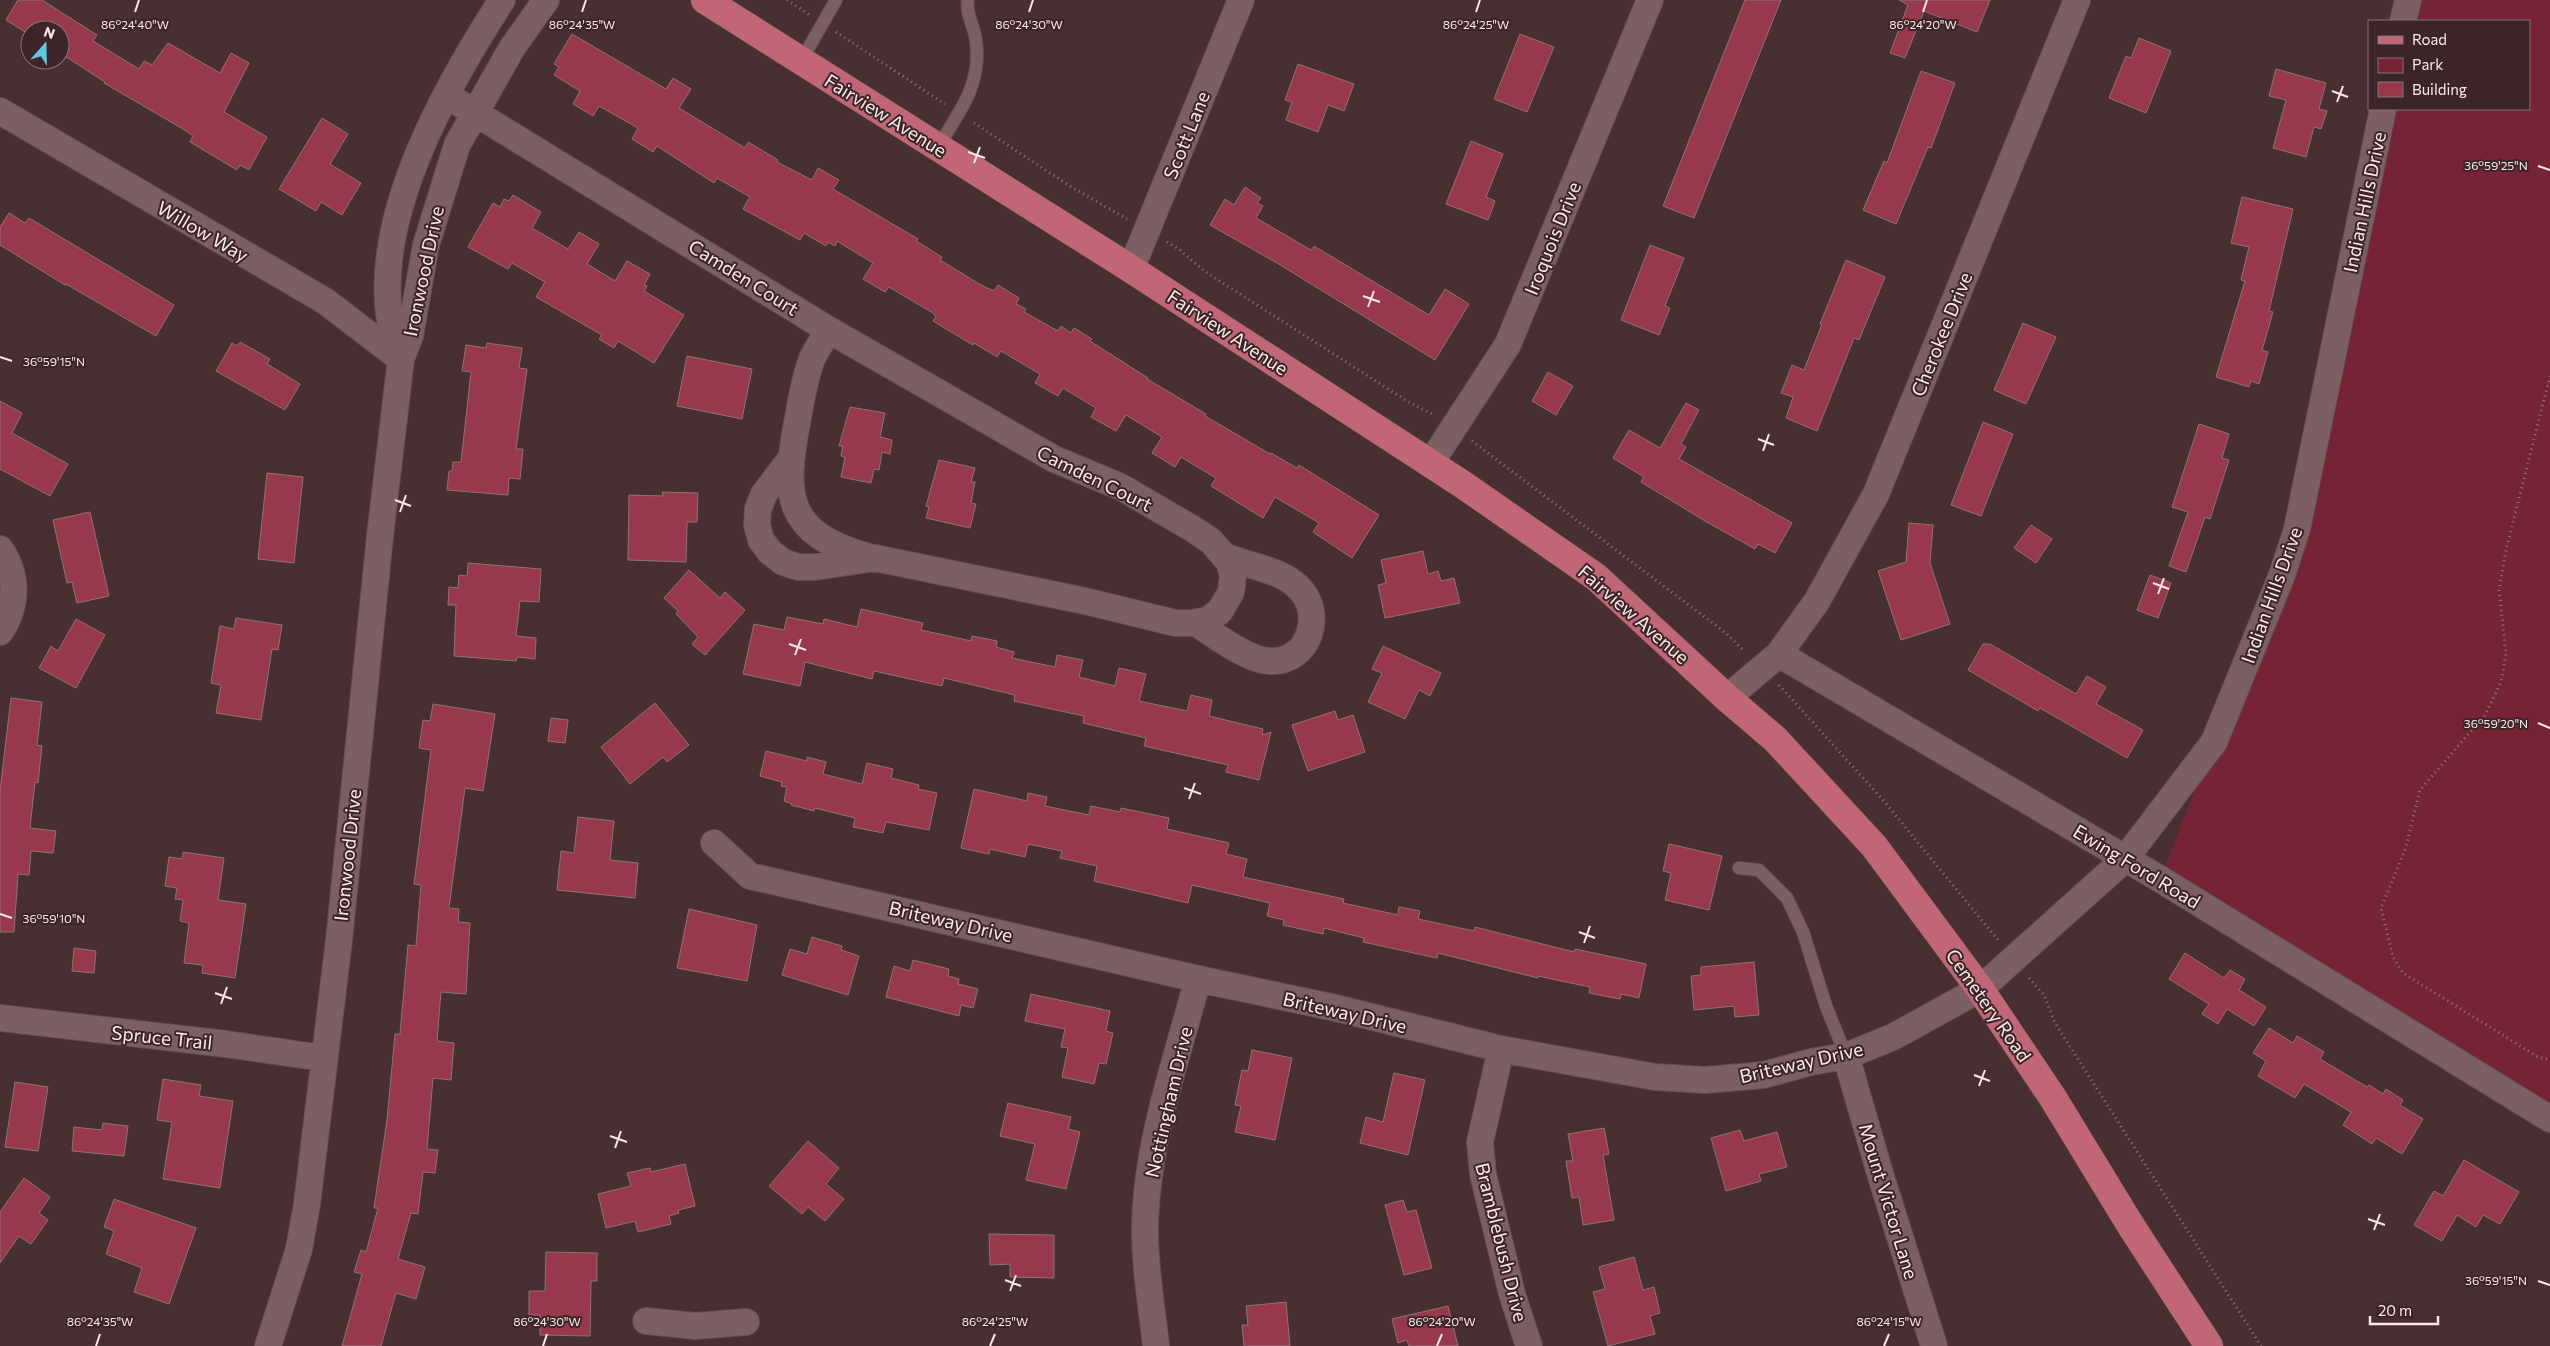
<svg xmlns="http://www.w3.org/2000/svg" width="2550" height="1346" viewBox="0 0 2550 1346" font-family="Commissioner,sans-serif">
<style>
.green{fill:#772337}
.building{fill:#97384d;stroke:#8e7276}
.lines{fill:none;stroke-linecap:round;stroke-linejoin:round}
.lane-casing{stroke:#614d50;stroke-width:14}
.street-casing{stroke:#614d50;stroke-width:28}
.primary-casing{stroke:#614d50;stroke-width:29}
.path{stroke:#8f7a7d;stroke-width:3;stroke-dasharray:1 4;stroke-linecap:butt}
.lane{stroke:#7b5f63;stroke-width:12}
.street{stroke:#7b5f63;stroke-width:26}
.primary{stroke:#c16677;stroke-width:28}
.ticks{fill:none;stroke:#f9e9eb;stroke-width:2}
.labels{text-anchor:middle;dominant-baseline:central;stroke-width:4;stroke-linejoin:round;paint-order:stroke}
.street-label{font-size:19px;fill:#f9e9eb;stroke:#3c2528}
.ticks-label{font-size:12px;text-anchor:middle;fill:#f9e9eb;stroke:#3c2528;stroke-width:4;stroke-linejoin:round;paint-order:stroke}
</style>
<rect width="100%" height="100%" fill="#472f32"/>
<path class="green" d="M2413,0H2550V1120L2160,879L2297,529L2386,109H2529V21H2407Z"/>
<path class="building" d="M18,0H42L97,35L93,41L139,69L144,61L152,65L168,43L220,73L231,53L249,63L224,112L267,137L249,170L240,165L237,170L190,142L193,136L183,129L104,83L105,82L60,53V30H30V35L6,20Z
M1745,0H1781L1694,218L1663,206Z
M1899,0H1990L1977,32L1924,11L1905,58L1890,53L1908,5Z
M572,34L666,89L673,78L691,89L679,108L745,148L748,142L778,160L777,162L812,180L818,168L839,180L833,189L918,239L916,241L942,257L940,260L981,285L994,291L998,285L1019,298L1016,304L1026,309L1024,312L1058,331L1061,326L1071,333L1074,328L1092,339L1090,341L1148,378L1147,379L1206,414L1205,416L1270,454L1271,453L1297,468L1299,465L1379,515L1352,558L1313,532L1319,523L1275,497L1263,518L1211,486L1216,478L1181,457L1175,467L1152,453L1162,437L1126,415L1116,431L1091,417L1096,408L1063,388L1058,396L1035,383L1040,374L1001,351L997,357L974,343L973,345L933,321L936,317L933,313L889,287L885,292L863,279L873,263L837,241L835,246L828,242L826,246L804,233L800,240L743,209L750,197L717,178L714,183L657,146L653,152L632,139L638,128L599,106L593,116L573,104L580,91L554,75L559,67L554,64Z
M1520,34L1554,47L1527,112L1494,99Z
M2139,38L2171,51L2146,113L2109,98L2126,56L2131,58Z
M1298,64L1354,84L1344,111L1328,105L1318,132L1286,120L1292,102L1285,100Z
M2276,69L2326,83L2319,109L2327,111L2321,129L2314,127L2306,157L2273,148L2286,100L2269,96Z
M1921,71L1955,83L1931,148L1928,147L1896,224L1863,210L1884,161L1887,163Z
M322,118L348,134L330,164L361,183L342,215L321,202L316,211L279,189Z
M1471,141L1503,154L1486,197L1495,201L1488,220L1446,204Z
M1245,187L1261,198L1257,203L1263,206L1256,218L1311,250L1314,246L1429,315L1445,289L1469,304L1435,360L1277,263L1210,225L1225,199L1234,205Z
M513,195L541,212L532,228L568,249L579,232L599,244L587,264L615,281L627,261L650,274L644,285L647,286L644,291L684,315L654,363L618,341L614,348L599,339L602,335L536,297L545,282L512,263L508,269L468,247L493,203L500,207L504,199L509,201Z
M2242,197L2293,209L2269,311L2273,312L2262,350L2268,352L2259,384L2251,381L2249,387L2216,377L2245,281L2241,280L2249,247L2231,243Z
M9,213L25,223L29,218L174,305L156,336L66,284L65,285L0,245V227Z
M1650,245L1684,258L1665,306L1670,308L1659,335L1621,320Z
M1846,260L1885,277L1859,340L1854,338L1817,431L1786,418L1793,397L1781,393L1792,365L1804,370L1822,324H1820Z
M2023,323L2056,337L2026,404L1994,390Z
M240,342L270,359L267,364L300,384L285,410L216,371L232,343L237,346Z
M487,343L522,348L519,368L527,369L516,449H523L520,479L509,478L508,495L447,490L449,471H452L453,462H461L471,372L462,371L466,345L486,348Z
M687,356L752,369L742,419L677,406Z
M1548,372L1573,386L1556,415L1532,401Z
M0,401L22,413L12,433L68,464L50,496L0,469Z
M1686,403L1699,410L1681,444L1686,447L1679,459L1792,523L1775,553L1758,544L1755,549L1705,521L1641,482L1644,477L1613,458L1629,430L1660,448Z
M850,407L885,413L880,437L892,440L890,454L882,452L879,470L874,469L871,483L841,477L845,457L841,456L843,446H839Z
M1983,422L2013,434L1981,516L1951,505Z
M2199,424L2229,434L2222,458L2229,460L2210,519L2205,517L2186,572L2169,566L2188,512L2172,507Z
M939,460L975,468L971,482H975L971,503L976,504L970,528L926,518L929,507L926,506Z
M267,473L303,477L294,563L258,559Z
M662,492L698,493L697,522H687L686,562L628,560L629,495L663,496Z
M90,512L109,596L77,603L72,582L67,583L53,520Z
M1909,523L1933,525L1930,563L1950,624L1901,640L1878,571L1906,562Z
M2031,525L2052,539L2036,563L2014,548Z
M1423,551L1428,574L1438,571L1441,581L1454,578L1460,603L1385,618L1378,585L1386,583L1381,560Z
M468,563L541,569L539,602L520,601L516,636L536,638L535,659L517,657L516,661L454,656L456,605H448L449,587L458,588L459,575L467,576Z
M689,570L720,598L725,592L745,610L705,655L692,644L698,637L676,614L678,611L664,598Z
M2150,575L2171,583L2158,618L2137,610Z
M861,609L923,623L921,630L971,641L972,636L997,641L996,647L1014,652L1012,658L1055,667L1057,655L1083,660L1079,677L1115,686L1119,668L1146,674L1139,701L1187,711L1191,695L1212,700L1209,716L1263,729L1262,735L1271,732L1259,780L1226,772L1228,765L1144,746L1146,738L1083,723L1084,716L1014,701L1015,695L944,678L942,686L874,671L872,679L805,662L800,686L743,674L754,624L784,630L787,617L823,624L824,619L857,627Z
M236,618L282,625L278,650L272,649L261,720L216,713L221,685L211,683L220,626L234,629Z
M76,619L105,635L76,688L39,668L51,646L58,651Z
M1983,644H1990L2076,694L2087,676L2106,687L2096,704L2143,730L2127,758L2040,708L2038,711L1968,670Z
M1383,646L1441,673L1430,696L1419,690L1405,719L1368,702L1382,673L1372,669Z
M11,698L42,702L37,745L42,746L38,783L35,782L30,828L56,831L53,853L31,851L29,875L18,874L14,932H0V791Z
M655,703L689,745L667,762L663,757L630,784L601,747Z
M433,704L495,714L483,791L465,788L449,908L459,909L458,922L470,923L466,994L441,992L437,1041L454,1043L451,1080L433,1078L427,1149L438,1150L435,1173L423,1172L418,1214L411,1213L398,1259L425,1267L416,1299L396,1293L381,1346H342L362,1274L354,1272L361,1250L366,1252L378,1208H374L387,1120L395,1034H400L408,945L416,946L421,885L414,884L431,750L419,748L423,720L430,721Z
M1335,711L1338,720L1353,715L1365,752L1308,771L1292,725Z
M551,718L568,720L565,743L548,741Z
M766,751L807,761V757L826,762L823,774L862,784L867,763L893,769L891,778L919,785L918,789L937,793L929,830L886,822L883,833L853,827L855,818L815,808L814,811L791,805L792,804L784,801L787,787L781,786L782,782L760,776Z
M974,789L1027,801L1028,793L1047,797L1045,806L1089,815L1091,806L1120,812L1121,808L1169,818L1167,829L1229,843L1226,854L1247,859L1243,877L1344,899L1343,903L1398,915L1399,907L1420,911L1418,919L1474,931L1475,927L1574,952L1575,949L1646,964L1639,998L1621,994L1620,999L1589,993L1590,987L1538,976V978L1438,953L1437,958L1363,942L1364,938L1324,928L1323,934L1283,925L1284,920L1267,916L1270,903L1192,885L1188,903L1094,881L1097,866L1060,858L1062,851L1028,844L1025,857L990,849L989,854L961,848Z
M578,817L614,821L610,860L638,863L635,898L557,890L561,851L574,853Z
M1669,844L1722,856L1709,910L1665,900L1671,873L1663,871Z
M183,852L224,858L218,900L246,904L235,978L202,973L203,965L184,963L189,923L180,921L183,900L175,899L177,888L165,886L169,857L182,859Z
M689,909L757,925L747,981L677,968Z
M812,937L842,946L841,950L859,956L848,995L782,975L790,949L807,954Z
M74,948L96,951L94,973L72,971Z
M2185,953L2224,978L2230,970L2245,979L2239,990L2266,1007L2254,1026L2227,1009L2218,1024L2202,1014L2209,1004L2169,979Z
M913,960L949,969L948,976L959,979L958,984L978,989L973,1008L961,1005L959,1016L886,997L894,966L910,971Z
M1754,962L1759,1015L1735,1017L1734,1006L1694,1010L1691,976L1701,975V967Z
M1031,994L1110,1011L1106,1031L1113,1033L1106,1064L1099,1063L1094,1084L1062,1077L1068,1048L1061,1047L1065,1029L1025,1021Z
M2269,1028L2293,1043L2297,1036L2324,1052L2320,1059L2367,1087L2369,1085L2383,1094L2386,1089L2403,1100L2400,1105L2423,1119L2402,1154L2376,1138L2372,1144L2343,1125L2351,1112L2304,1084L2295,1098L2258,1076L2266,1061L2253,1053Z
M1252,1050L1292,1058L1275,1140L1235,1132L1241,1106L1235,1105L1242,1070L1248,1071Z
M1394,1073L1425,1080L1408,1155L1360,1143L1366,1117L1383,1122Z
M163,1079L201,1085L199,1096L233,1101L220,1188L163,1179L172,1122L157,1120Z
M15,1082L48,1087L38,1151L5,1147Z
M1008,1103L1071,1117L1068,1129L1080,1132L1066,1189L1026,1180L1035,1144L1000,1136Z
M103,1123L128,1126L124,1156L72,1151L74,1127L102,1130Z
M1604,1128L1609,1154L1603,1155L1614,1220L1583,1225L1579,1197L1572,1198L1566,1161H1573L1568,1134Z
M1740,1130L1744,1141L1777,1132L1787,1167L1759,1174L1761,1181L1726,1191L1711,1138Z
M808,1141L839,1168L826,1184L844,1199L825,1221L808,1207L802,1214L769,1186Z
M2464,1160L2519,1192L2500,1224L2483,1215L2476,1227L2457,1215L2442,1241L2414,1225L2434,1191L2443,1196Z
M685,1164L695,1206L678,1210L679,1213L669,1216L671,1224L638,1232L635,1221L606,1228L598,1194L631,1186L627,1173L650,1168L651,1172Z
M24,1178L50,1197L39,1213L48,1220L31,1244L19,1236L0,1263V1212Z
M114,1199L196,1228L169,1304L134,1292L142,1268L106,1254L114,1231L104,1227Z
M1403,1200L1407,1212L1416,1210L1432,1268L1404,1275L1385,1205Z
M989,1234L1054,1235V1278L1010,1277V1264L990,1265Z
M546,1252L597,1253V1281H591L590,1336L540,1335V1315H529V1291H545Z
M1634,1257L1643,1290L1654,1287L1660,1313L1650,1316L1655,1334L1608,1346L1593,1292L1605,1289L1599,1267Z
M1286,1302L1290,1346H1244L1242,1325H1248L1246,1306Z
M1448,1306L1458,1346H1409L1407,1340L1398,1343L1392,1319Z"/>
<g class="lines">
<defs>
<path id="lane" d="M801,61L836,0
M938,147C959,112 982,85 976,41C975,27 965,14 968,0
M1739,868L1759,870L1787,898L1803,932L1826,1006L1846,1056"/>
<path id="street" d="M2403,21L2408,0
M446,95L829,330L1054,459L1121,487L1193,529L1211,541L1229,562L1233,576L1231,592L1220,611L1208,620L1193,623H1175L1085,601L875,558L815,567H798L783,562L770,552L761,540L757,525L758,509L764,494L790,460
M0,111L325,301L401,359
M1131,269L1241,0
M829,330C824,339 816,349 812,359C804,379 801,402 797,423C783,497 786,533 866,556
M401,359C397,344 391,329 389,314C376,210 447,85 502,0
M1430,464L1508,344L1650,0
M0,549C18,575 18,605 0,632
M1196,623C1215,635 1247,660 1270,661C1310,663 1325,612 1298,587C1280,569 1247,566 1225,556
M1779,654L1817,601L1876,494L2077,0
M1727,698L1779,654L2160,879L2550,1119
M714,843L750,876L1198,979L1336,1008L1501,1049L1655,1077L1705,1080L1764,1075L1811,1062L1846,1056L1893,1037L1980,989L2125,859L2214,742L2282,575L2297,529L2383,109
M0,1018L226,1044L323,1058
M1501,1049L1480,1142L1483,1174L1512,1294L1529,1346
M1846,1056L1879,1170L1934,1346
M646,1321L695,1326L746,1322
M268,1346L299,1249L307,1204L339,940L380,536L401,359L410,336L426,245L457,145L512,48L546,0
M1156,1346C1152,1309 1145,1270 1145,1232C1145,1147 1176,1061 1198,979"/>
<path id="primary" d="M705,0L1131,269L1462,484L1596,577L1727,698L1775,739L1874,846L1980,989L2053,1098L2131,1226L2209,1346"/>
</defs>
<use href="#lane" class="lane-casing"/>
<use href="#street" class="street-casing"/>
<use href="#primary" class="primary-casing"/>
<path class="path" d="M787,0L810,15
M836,32L945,104
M974,123L1070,186L1127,219
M1167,242L1179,249L1204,271L1407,401L1434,415
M2550,376L2506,550L2499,590L2506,653L2501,682L2485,715L2420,790L2405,850L2381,908L2393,957L2403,973L2538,1057L2550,1060
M1472,441L1727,634L1744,651
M1779,685L1883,800L1998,940
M2029,978L2044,995L2055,1023L2261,1346"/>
<use href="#lane" class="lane"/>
<use href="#street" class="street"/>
<use href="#primary" class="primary"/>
</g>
<path class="ticks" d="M135,12L139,0M582,12L586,0M1029,12L1033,0M1476,12L1480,0M1923,12L1927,0M2332,91L2348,97M2337,102L2343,86M968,152L985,158M974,163L980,147M2538,166L2550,170M1363,296L1380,302M1368,307L1374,291M0,357L12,361M1758,439L1774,445M1763,451L1769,434M395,500L411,506M400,512L406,495M2153,583L2169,589M2158,594L2164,578M789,644L806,650M795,655L801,639M2538,723L2550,728M1184,788L1201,794M1189,799L1195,783M0,914L12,918M1579,932L1595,938M1584,943L1590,926M215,993L232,999M221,1004L227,987M1974,1075L1990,1081M1979,1086L1985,1070M610,1136L627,1142M615,1148L621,1131M2368,1219L2385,1225M2374,1230L2380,1214M1005,1280L1021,1286M2538,1281L2550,1285M1010,1291L1016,1275M96,1346L100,1334M543,1346L547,1334M990,1346L995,1334M1437,1346L1442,1334M1884,1346L1889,1334"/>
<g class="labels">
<g class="street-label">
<text transform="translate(886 115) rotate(32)">Fairview Avenue</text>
<text transform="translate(1186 135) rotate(-68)">Scott Lane</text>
<text transform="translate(2364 202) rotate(-78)">Indian Hills Drive</text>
<text transform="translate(203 231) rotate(30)">Willow Way</text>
<text transform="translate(1552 238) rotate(-68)">Iroquois Drive</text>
<text transform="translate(423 271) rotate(-78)">Ironwood Drive</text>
<text transform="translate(744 277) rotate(32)">Camden Court</text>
<text transform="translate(1228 332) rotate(33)">Fairview Avenue</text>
<text transform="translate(1941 334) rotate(-68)">Cherokee Drive</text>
<text transform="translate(1095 478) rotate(26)">Camden Court</text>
<text transform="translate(2271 595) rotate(-70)">Indian Hills Drive</text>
<text transform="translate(1634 614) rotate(41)">Fairview Avenue</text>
<text transform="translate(347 855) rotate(-84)">Ironwood Drive</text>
<text transform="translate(2137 866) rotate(31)">Ewing Ford Road</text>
<text transform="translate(951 921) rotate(13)">Briteway Drive</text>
<text transform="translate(1989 1005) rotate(55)">Cemetery Road</text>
<text transform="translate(1345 1012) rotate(13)">Briteway Drive</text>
<text transform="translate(162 1037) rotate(6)">Spruce Trail</text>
<text transform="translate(1801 1062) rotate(-13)">Briteway Drive</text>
<text transform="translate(1168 1102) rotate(-77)">Nottingham Drive</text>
<text transform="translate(1889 1201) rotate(73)">Mount Victor Lane</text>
<text transform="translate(1502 1242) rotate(76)">Bramblebush Drive</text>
</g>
</g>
<g class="ticks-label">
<text x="135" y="29">86°24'40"W</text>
<text x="582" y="29">86°24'35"W</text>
<text x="1476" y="29">86°24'25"W</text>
<text x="1029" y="29">86°24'30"W</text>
<text x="1923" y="29">86°24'20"W</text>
<text x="2496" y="170">36°59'25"N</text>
<text x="54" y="366">36°59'15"N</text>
<text x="2496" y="728">36°59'20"N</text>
<text x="54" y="923">36°59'10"N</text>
<text x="2496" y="1285">36°59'15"N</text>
<text x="100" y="1326">86°24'35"W</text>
<text x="547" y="1326">86°24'30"W</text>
<text x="995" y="1326">86°24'25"W</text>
<text x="1442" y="1326">86°24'20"W</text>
<text x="1889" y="1326">86°24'15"W</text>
</g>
<rect x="2368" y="20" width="162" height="90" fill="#3c2528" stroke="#887376"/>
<rect x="2378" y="36" width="25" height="8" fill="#c16677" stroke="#887376"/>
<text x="2412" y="45" font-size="15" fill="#f9e9eb">Road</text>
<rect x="2378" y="58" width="25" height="15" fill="#772337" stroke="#887376"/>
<text x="2412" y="70" font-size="15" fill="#f9e9eb">Park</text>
<rect x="2378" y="82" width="25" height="15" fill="#97384d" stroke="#887376"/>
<text x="2412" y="95" font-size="15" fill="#f9e9eb">Building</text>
<g transform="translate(45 45) rotate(20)"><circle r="24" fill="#3c2528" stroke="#887376"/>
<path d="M0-4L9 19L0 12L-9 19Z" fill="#5cc7e7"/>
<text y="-8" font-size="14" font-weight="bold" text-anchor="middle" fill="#f9e9eb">N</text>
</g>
<path d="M2370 1316v8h68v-8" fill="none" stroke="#f9e9eb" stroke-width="2.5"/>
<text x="2378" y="1316" font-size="15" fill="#f9e9eb" stroke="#3c2528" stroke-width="4" paint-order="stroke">20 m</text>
</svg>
